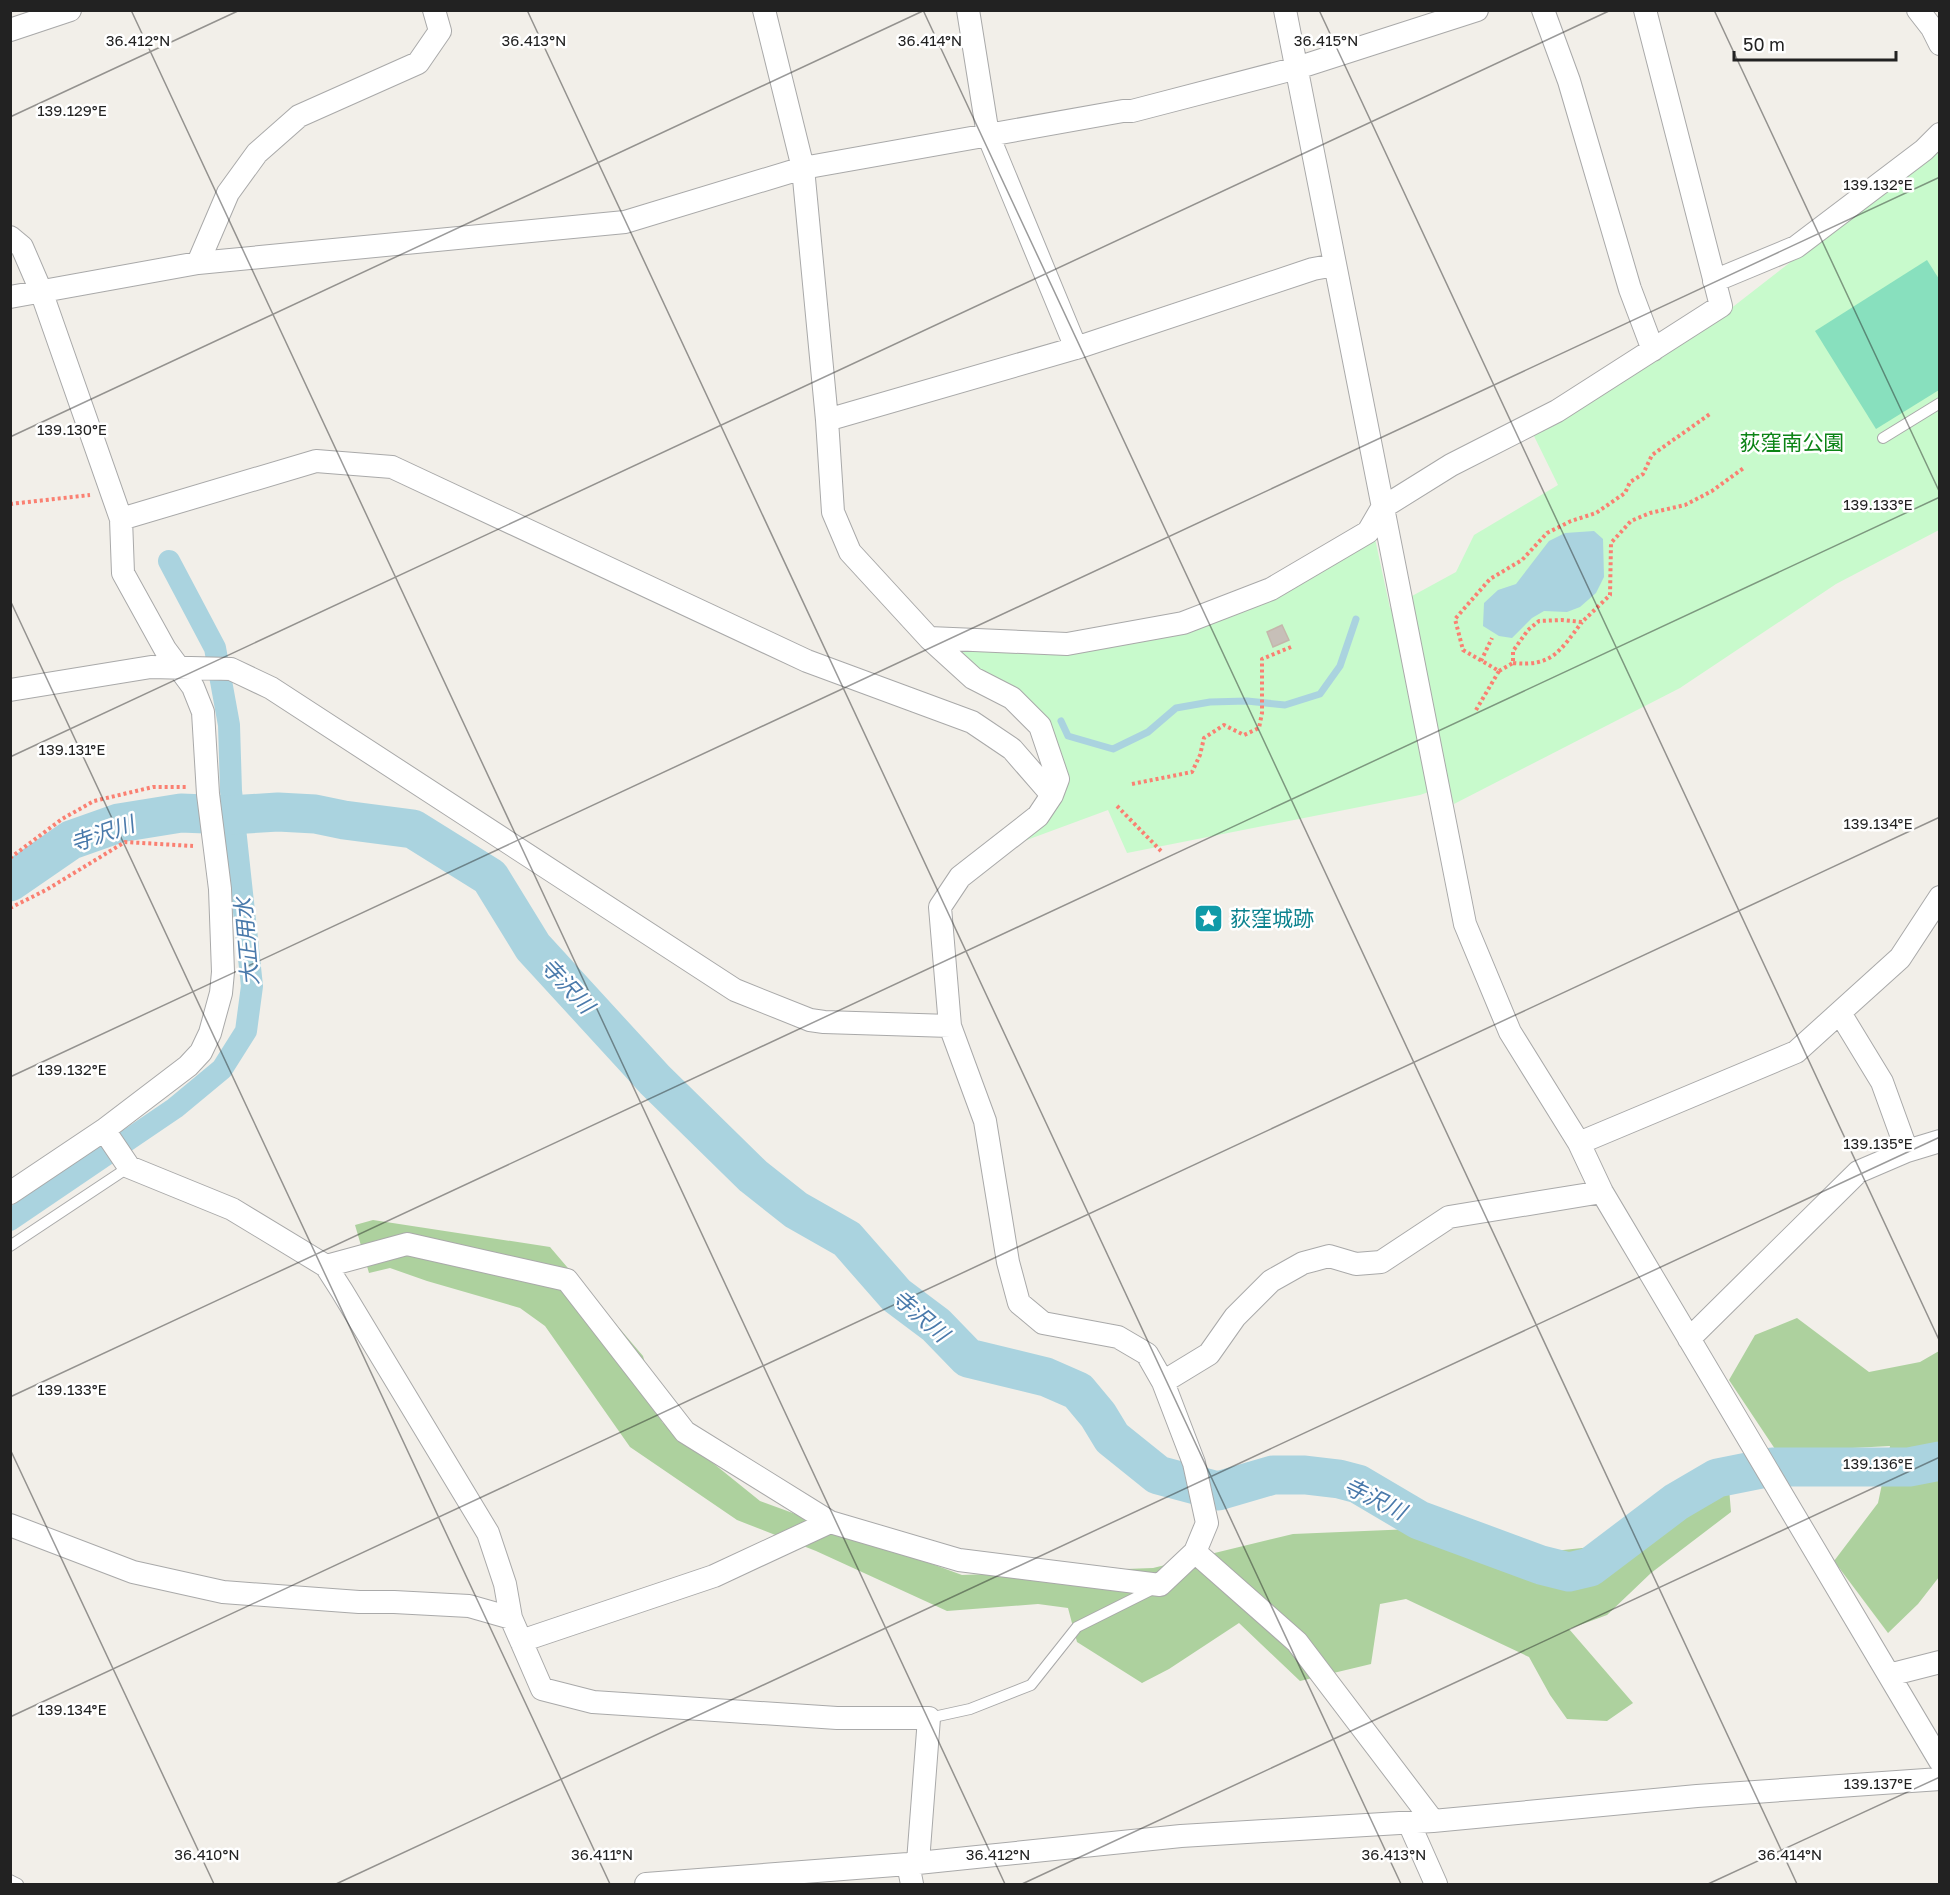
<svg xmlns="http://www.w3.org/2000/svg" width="1950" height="1895" viewBox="0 0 1950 1895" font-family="'Golos Text','Noto Sans JP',sans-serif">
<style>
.forest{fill:#add19e}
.park{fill:#c8facc}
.pitch{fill:#88e0be}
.water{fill:#aad3df}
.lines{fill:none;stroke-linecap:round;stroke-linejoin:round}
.stream{stroke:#aad3df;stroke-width:7}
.canal{stroke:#aad3df;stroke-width:22}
.river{stroke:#aad3df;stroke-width:39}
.building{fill:#c7bfb8;stroke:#c4b6ab;stroke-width:1.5}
.lane-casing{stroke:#a9a9a9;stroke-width:12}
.street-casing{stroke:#a9a9a9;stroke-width:24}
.path{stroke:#fa8072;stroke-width:4;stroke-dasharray:3 3;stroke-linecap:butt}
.lane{stroke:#fff;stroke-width:10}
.street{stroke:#fff;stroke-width:22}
.ticks{fill:none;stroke:#222;stroke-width:1.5;stroke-opacity:0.45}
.labels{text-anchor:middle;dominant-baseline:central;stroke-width:5;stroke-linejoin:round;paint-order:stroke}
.park-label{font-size:21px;fill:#0c8416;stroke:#fff}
.culture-label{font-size:21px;fill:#0d838f;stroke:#fff;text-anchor:start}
.water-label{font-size:22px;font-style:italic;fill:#4a7aab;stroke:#fff}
.ticks-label{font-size:15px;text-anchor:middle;fill:#222;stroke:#fff;stroke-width:5;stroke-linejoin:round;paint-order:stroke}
</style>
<rect width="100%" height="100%" fill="#f2efe9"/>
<path class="forest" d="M373,1220L550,1247L643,1356L662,1422L760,1501L962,1575L1153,1568L1293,1534L1412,1529L1535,1553L1601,1546L1664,1501L1729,1488L1731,1512L1651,1573L1607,1615L1569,1629L1633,1703L1607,1721L1567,1719L1550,1695L1529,1657L1406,1599L1380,1604L1371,1664L1300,1681L1239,1623L1169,1669L1142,1683L1077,1642L1068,1608L1038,1604L947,1611L816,1551L737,1520L630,1447L545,1326L520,1308L427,1281L390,1268L369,1273L355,1225Z
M1797,1318L1869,1372L1920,1362L1939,1351V1577L1918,1604L1888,1633L1834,1561L1878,1503L1890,1446L1777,1452L1729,1380L1755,1335Z"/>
<path class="park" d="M1939,147V530L1836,584L1680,688L1454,804L1448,785L1420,795L1127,853L1108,810L1008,847L1042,820L1044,715L976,673L956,650L1191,630L1374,534L1390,608L1456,572L1474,535L1558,485L1533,434L1734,306Z"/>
<path class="pitch" d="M1927,260L1939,279V390L1876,429L1815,331Z"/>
<path class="water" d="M1594,531L1603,539L1604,577L1596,593L1580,607L1567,612L1544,611L1532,618L1512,638L1499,636L1483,626L1484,603L1498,590L1516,584L1549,541L1565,533Z"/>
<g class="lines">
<path class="stream" d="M1061,721L1068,736L1113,749L1148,732L1176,708L1210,702L1247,701L1285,705L1320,694L1340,666L1356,619"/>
<path class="canal" d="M10,1220L175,1108L222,1069L246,1031L252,986L231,791L229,725L215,648L169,561"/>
<path class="river" d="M10,882L71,840L119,823L181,813L230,815L278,812L315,814L344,820L413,829L490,877L533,947L655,1080L753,1176L796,1210L847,1239L896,1295L936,1325L968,1358L1046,1377L1078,1391L1098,1415L1112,1438L1158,1475L1218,1491L1273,1475H1305L1339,1479L1358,1484L1419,1520L1541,1565L1569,1572L1590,1567L1676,1502L1717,1478L1772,1467H1909L1940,1461"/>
</g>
<path class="building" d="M1282,625L1289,640L1273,647L1267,632Z"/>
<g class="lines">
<defs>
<path id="lane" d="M1883,438L1940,403
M10,1246L129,1167
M929,1718L970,1709L1031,1685L1077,1627L1153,1589
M10,1880L18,1884"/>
<path id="street" d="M968,10L988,135L1076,348
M1285,10L1465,924L1510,1032L1579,1143L1602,1192L1940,1761
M1543,10L1569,81L1630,289L1653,350
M1918,10L1932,28L1940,44
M10,30L70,10
M10,237L22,247L41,291L121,519L123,573L165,649L193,687L203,712L208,794L220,889L223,972L221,993L210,1033L201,1052L188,1066L104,1130L10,1193
M198,263L228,193L257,153L299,116L418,63L440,31L434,10
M1714,281L1796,247L1924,150L1940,134
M10,297L198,263L625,222L803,168L1123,111H1132L1297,68L1477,10
M827,420L1076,348L1313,269L1335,265
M121,519L316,461L392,467L807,661L972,722L1012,749L1052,795
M929,638L1067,644L1183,623L1271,589L1368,532L1382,508L1451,465L1557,411L1721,306L1645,10
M10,690L151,667L231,669L271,688L735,990L810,1020L824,1022L950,1026
M1840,1013L1882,1082L1907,1151
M104,1130L129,1167L232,1209L326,1266L342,1291L488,1533L505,1584L511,1618L542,1689L593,1702L837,1718H929L918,1862
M1579,1143L1796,1052L1900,958L1940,897
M326,1266L407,1244L567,1280L685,1432L830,1522L959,1560L1160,1585L1195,1552L1207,1523L1194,1463L1163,1382L1147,1354L1118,1337L1043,1323L1019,1303L1008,1262L985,1121L950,1026L940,907L960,877L1038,816L1052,795L1058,779L1040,726L1012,698L973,678L929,638L850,552L833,512L827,420L803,168L764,10
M1689,1339L1858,1172L1907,1151L1940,1141
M1163,1382L1209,1354L1235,1317L1271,1281L1303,1263L1329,1256L1356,1264L1381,1262L1449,1217L1602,1192
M10,1525L133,1572L223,1592L359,1602H394L469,1606L511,1618
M1195,1552L1297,1642L1433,1821
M521,1641L714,1576L830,1522
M1889,1675L1940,1662
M1409,1823L1436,1884
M908,1864L912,1884
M646,1884L908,1864L1181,1836L1433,1821L1697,1796L1940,1779"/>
</defs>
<use href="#lane" class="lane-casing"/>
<use href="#street" class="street-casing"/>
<path class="path" d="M10,504L90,495
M1481,661L1492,638
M1513,663C1552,667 1560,651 1582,622
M1499,671L1513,663V651L1528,630L1539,621L1562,620L1582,622L1610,595L1611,543L1631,521L1650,513L1685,505L1712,491L1745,467
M1476,710L1499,671L1463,650L1455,619L1490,579L1522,560L1547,533L1571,521L1596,513L1625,493L1630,482L1643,474L1652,455L1710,414
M1132,784L1192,772L1200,755L1204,738L1224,725L1244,735L1259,728L1262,713V659L1291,647
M1117,806L1161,851
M10,858L62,819L94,801L153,787H188
M10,908L46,890L125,842L193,846"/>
<use href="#lane" class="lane"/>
<use href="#street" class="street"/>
</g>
<path class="ticks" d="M131,10L1005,1884M527,10L1401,1884M923,10L1797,1884M1319,10L1940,1342M1714,10L1940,493M10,117L240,10M10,437L925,10M10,600L610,1884M10,757L1611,10M10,1077L1940,177M10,1397L1940,497M10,1449L214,1884M10,1717L1940,817M336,1884L1940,1137M1022,1884L1940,1457M1708,1884L1940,1777"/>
<defs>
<symbol id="sight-square" viewBox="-11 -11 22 22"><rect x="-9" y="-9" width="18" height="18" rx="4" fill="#0f9aa8" stroke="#fff"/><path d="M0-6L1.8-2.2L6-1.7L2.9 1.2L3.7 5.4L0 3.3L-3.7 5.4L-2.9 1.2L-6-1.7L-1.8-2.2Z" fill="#fff"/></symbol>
</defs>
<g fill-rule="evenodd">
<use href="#sight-square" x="1192" y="902" width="33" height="33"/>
</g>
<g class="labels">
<g class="park-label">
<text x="1792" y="442">荻窪南公園</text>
</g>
<g class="culture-label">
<text x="1230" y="918">荻窪城跡</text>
</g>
<g class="water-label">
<text transform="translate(102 833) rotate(-19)">寺沢川</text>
<text transform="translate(246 942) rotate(-95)">大正用水</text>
<text transform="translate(568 985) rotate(47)">寺沢川</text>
<text transform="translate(921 1315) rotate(41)">寺沢川</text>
<text transform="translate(1375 1498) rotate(26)">寺沢川</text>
</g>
</g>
<g class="ticks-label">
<text x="138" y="46">36.412°N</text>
<text x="534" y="46">36.413°N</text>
<text x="930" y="46">36.414°N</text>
<text x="1326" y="46">36.415°N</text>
<text x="72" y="116">139.129°E</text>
<text x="1878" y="190">139.132°E</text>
<text x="72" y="435">139.130°E</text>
<text x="1878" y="510">139.133°E</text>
<text x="72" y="755">139.131°E</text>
<text x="1878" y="829">139.134°E</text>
<text x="72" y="1075">139.132°E</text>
<text x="1878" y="1149">139.135°E</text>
<text x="72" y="1395">139.133°E</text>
<text x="1878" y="1469">139.136°E</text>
<text x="72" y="1715">139.134°E</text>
<text x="1878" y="1789">139.137°E</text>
<text x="207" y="1860">36.410°N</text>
<text x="602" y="1860">36.411°N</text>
<text x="998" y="1860">36.412°N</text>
<text x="1394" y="1860">36.413°N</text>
<text x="1790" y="1860">36.414°N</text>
</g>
<rect width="1950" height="1895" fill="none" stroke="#222222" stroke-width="24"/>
<path d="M1734 51v9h162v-9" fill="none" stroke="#222222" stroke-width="3"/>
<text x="1743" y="51" font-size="18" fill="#222222" stroke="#ffffff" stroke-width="4.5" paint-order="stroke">50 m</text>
</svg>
